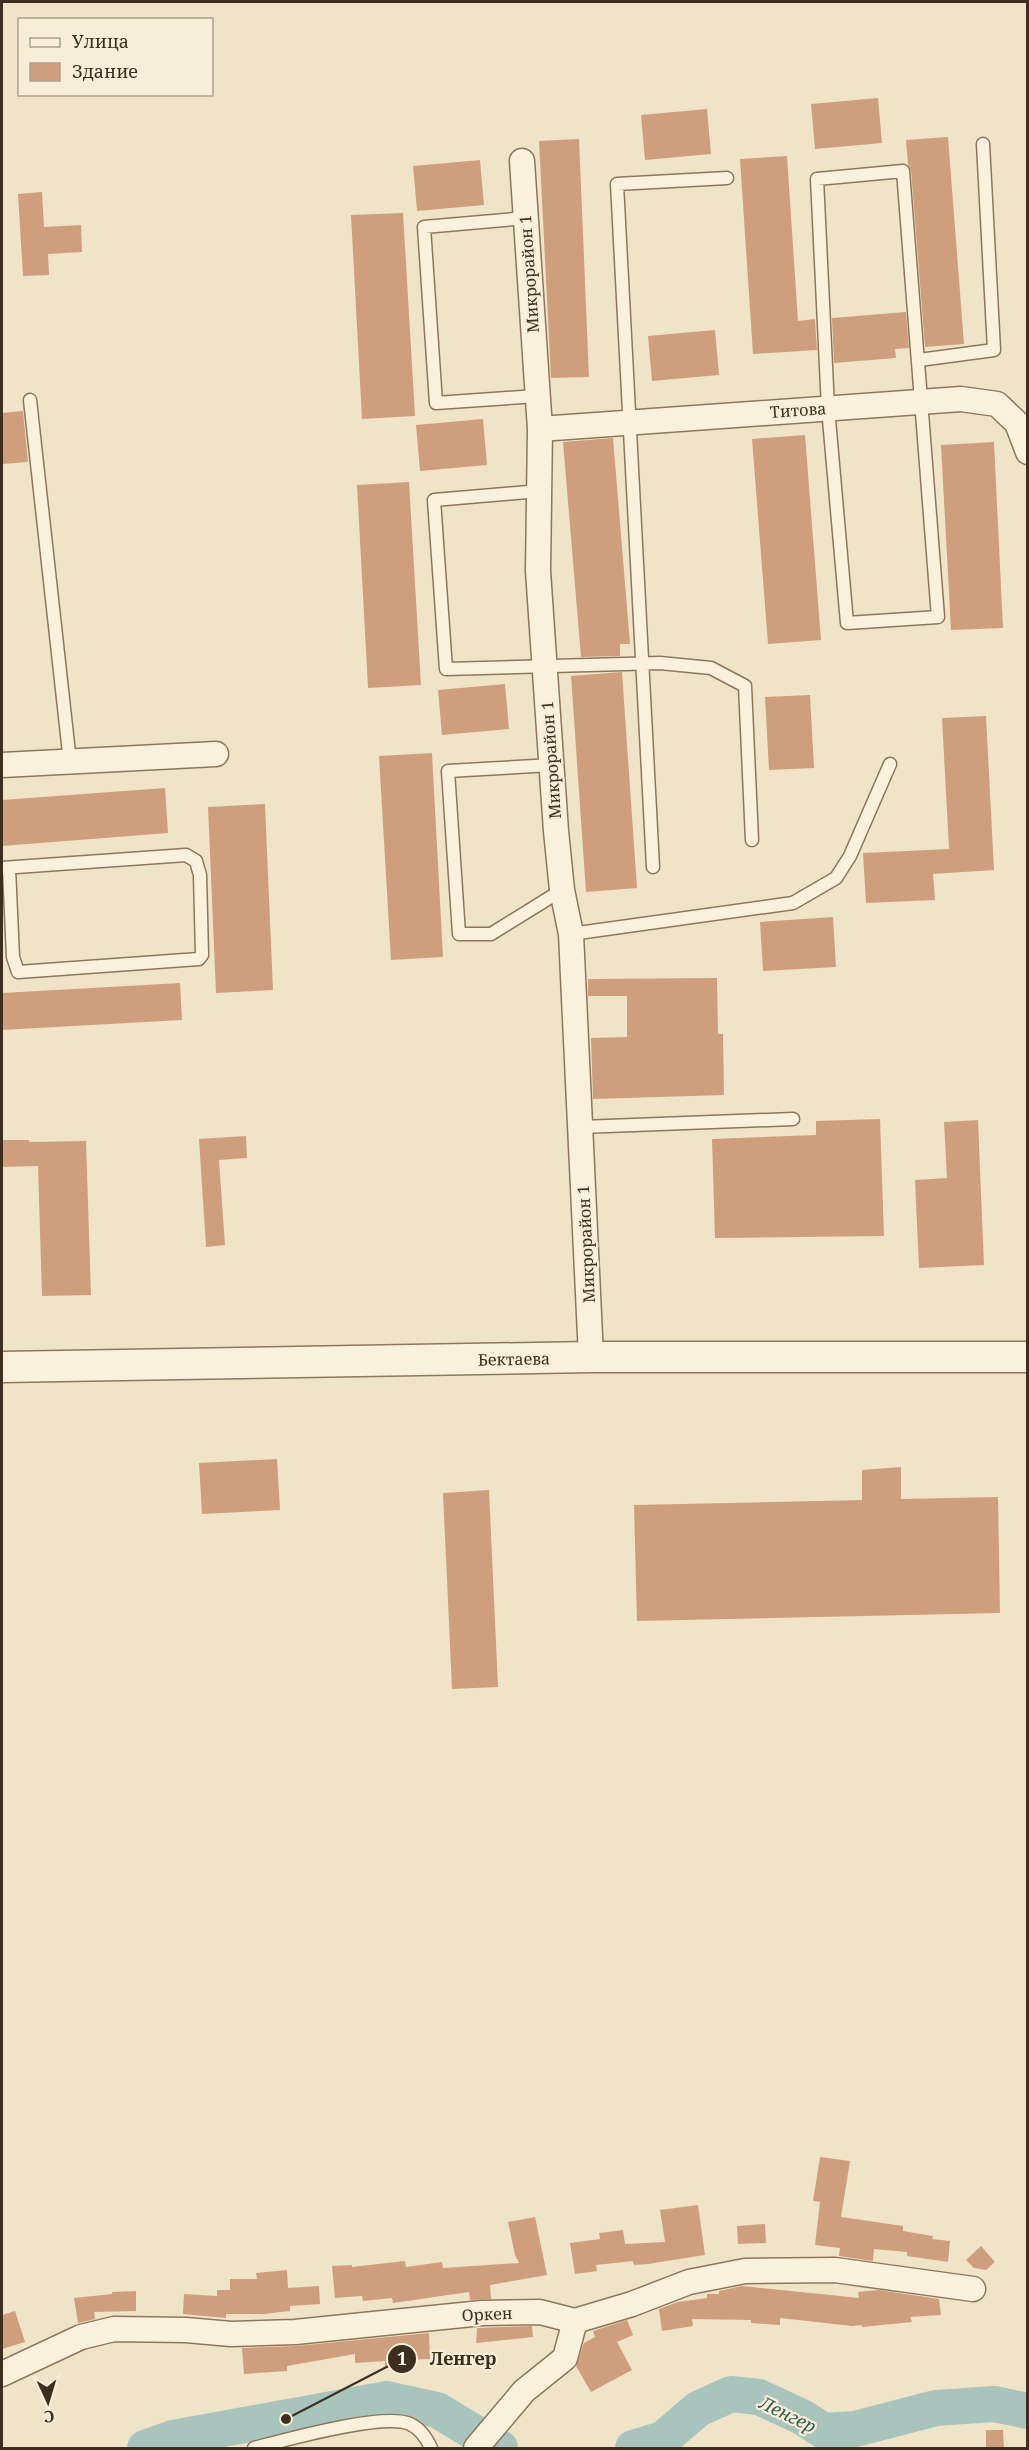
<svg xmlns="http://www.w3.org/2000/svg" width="1029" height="2450" viewBox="0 0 1029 2450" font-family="'Noto Serif',serif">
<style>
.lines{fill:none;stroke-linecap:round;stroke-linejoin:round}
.river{stroke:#a9c4bc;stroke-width:36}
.building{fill:#cf9f7d}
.service-casing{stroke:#8d765c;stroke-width:15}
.minor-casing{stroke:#8d765c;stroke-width:27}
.tertiary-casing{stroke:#8d765c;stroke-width:33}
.service{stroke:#faf1dc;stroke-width:12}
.minor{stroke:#faf1dc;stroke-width:24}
.tertiary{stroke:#faf1dc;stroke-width:30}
.labels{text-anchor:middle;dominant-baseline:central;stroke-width:4.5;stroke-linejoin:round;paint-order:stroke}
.street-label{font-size:16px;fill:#3d2e20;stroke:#f7eed8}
.water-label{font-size:18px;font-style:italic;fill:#2f5d5a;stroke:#f7eed8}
.leader{fill:none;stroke:#3d2e20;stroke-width:2}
.callout-dot{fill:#3d2e20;stroke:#f7eed8;stroke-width:2}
.mark-label{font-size:18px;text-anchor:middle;font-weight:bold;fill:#fff}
.callout-label{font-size:18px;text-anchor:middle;font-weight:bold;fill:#3d2e20;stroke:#f7eed8;stroke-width:4.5;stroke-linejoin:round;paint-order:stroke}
</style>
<rect width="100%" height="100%" fill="#f0e4c8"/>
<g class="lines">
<path class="river" d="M145,2448L173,2438L387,2399L437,2410L500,2448
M633,2448L663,2439L698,2409L731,2394L759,2397L802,2417L824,2431L855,2429L936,2408L994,2404L1028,2411"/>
</g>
<path class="building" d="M878,98L882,143L815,149L811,104Z
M707,109L711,154L645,160L641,115Z
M948,137L964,344L925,347L911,170L908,164L906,140Z
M579,139L589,377L551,378L539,141Z
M787,156L798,321L815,319L817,350L753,354L740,159Z
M480,160L484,205L417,211L413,166Z
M42,192L44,227L81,225L82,252L48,254L49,275L23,276L18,194Z
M403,213L415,416L362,419L351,215Z
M906,312L909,348L895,349L896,358L834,363L832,318Z
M715,330L719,375L652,381L648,336Z
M23,411L28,462L2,464V413Z
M483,419L487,465L420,471L416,425Z
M805,435L821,640L768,644L752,439Z
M613,438L630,644H620V656L581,657L563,442Z
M994,442L1003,628L951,630L941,445Z
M409,482L421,685L368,688L357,485Z
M622,672L637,888L586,892L571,676Z
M505,684L509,729L442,735L438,690Z
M810,695L814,768L769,770L765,697Z
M986,716L994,870L933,874L935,900L866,903L863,853L949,849L942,718Z
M432,753L443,957L391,960L379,756Z
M165,788L168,833L2,846V800Z
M265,804L273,990L216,993L208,807Z
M833,917L836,967L763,971L760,922Z
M717,978L718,1034H723L724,1095L593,1099L591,1038L627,1037V996H588V979Z
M180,983L182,1020L2,1030V993Z
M880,1119L884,1236L715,1238L712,1139L816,1135V1121Z
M978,1120L984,1265L919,1268L915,1180L947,1178L944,1122Z
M246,1136L247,1158L219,1160L225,1245L206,1247L199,1139Z
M2,1140H29V1142L86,1141L91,1295L42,1296L38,1166L2,1167Z
M277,1459L280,1510L202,1514L199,1463Z
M901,1467V1499L998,1497L1000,1613L637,1621L634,1505L862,1500V1470Z
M489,1490L498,1687L452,1689L443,1493Z
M820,2157L850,2161L841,2217L903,2226V2231L933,2236L932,2239L950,2241L948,2262L907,2256V2252L874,2249L873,2261L839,2256L840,2248L815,2245L820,2202L813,2201Z
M698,2205L705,2255L648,2264L634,2265L633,2261L596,2265L597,2271L575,2274L570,2243L600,2239L599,2233L623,2230L625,2244L665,2242L660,2210Z
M535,2217L547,2275L490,2285L491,2299L470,2300L469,2292L393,2303L392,2298L363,2301L362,2296L335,2298L332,2266L352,2265V2267L405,2261L406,2267L442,2262L443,2268L519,2263L515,2255L508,2222Z
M765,2224L766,2243L738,2244L737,2226Z
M981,2246L995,2262L986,2270L974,2268L966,2260Z
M287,2270L288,2288L319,2286L320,2304L290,2306V2311L264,2314H226V2318L183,2314L184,2294L217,2296V2290H230V2279H257L256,2273Z
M742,2286L859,2298L858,2292L879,2290L939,2299L941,2315L910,2317L912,2322L862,2327V2325L852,2326L780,2318V2325L751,2323V2320L692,2319L693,2326L662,2331L659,2309L678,2302L707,2298V2294H719V2291Z
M136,2291V2311L94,2312L95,2319L78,2323L74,2298L112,2294V2292Z
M15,2311L25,2342L2,2349V2315Z
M627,2320L633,2335L617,2342L632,2370L591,2392L576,2366L584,2343L595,2337L593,2331Z
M532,2326L533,2337L476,2343L477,2328Z
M429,2333L430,2359L403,2360L404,2367L385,2368V2361L355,2363V2354L287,2366V2371L244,2374L242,2348L296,2346Z
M986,2430H1003L1004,2448H986Z"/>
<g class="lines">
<defs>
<path id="service" d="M903,171L938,617L847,623L828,408L817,179Z
M526,218L424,227L436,403L537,396
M919,360L994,350L983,144
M30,400L70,762
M539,491L434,500L446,669L660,663L711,668L745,686L752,840
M552,765L448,771L459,934H491L562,890
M653,867L617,184L727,178
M2,868L186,855L196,861L200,875L202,955L199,959L18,972L13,957L9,868
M571,934L793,903L836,878L850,856L890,764
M581,1127L793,1119
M254,2448C285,2440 384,2412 410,2424C421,2429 427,2439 431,2448"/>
<path id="minor" d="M522,161L540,429L538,571L556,831L562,890L571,934L591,1357
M540,429L961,399L997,404L1017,423L1028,452
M2,765L216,754
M2,2374L81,2337L114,2329L186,2330L231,2334L295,2332L482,2313L540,2312L575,2321L632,2304L689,2282L745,2271L835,2270L973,2289
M476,2448L524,2391L565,2358L575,2321"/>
<path id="tertiary" d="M2,1367L591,1357H1028"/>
</defs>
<use href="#service" class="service-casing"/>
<use href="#minor" class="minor-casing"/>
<use href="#tertiary" class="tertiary-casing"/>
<use href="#service" class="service"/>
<use href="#minor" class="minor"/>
<use href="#tertiary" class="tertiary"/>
</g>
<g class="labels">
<g class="street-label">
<text transform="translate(529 274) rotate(-94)">Микрорайон 1</text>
<text transform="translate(798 410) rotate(-4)">Титова</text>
<text transform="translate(551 760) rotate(-94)">Микрорайон 1</text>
<text transform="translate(586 1244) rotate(-93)">Микрорайон 1</text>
<text transform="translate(514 1359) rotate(-1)">Бектаева</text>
<text transform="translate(487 2314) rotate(-3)">Оркен</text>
</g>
<g class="water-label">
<text transform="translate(788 2414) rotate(26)">Ленгер</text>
</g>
</g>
<path class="leader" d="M286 2419L402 2359"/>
<g class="callout-dot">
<circle cx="286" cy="2419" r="6"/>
<circle cx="402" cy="2359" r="15"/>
</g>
<g class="mark-label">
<text x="402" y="2365">1</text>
</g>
<g class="callout-label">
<text x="463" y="2365">Ленгер</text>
</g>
<rect width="1029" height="2450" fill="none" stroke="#3d2e20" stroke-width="6"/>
<rect x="18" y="18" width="195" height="78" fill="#f7eed8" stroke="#ada18e" stroke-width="1.5"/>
<rect x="30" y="38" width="30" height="9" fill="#faf1dc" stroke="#ada18e" stroke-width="1.5"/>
<text x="72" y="48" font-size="18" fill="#3d2e20">Улица</text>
<rect x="30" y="63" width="30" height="18" fill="#cf9f7d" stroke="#ada18e" stroke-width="1.5"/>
<text x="72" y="78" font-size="18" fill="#3d2e20">Здание</text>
<g transform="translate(48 2402) rotate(176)" stroke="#f7eed8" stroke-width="4.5" paint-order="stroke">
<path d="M0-4.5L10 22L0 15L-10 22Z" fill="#3d2e20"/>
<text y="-9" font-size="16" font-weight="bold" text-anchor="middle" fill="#3d2e20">С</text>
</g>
</svg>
